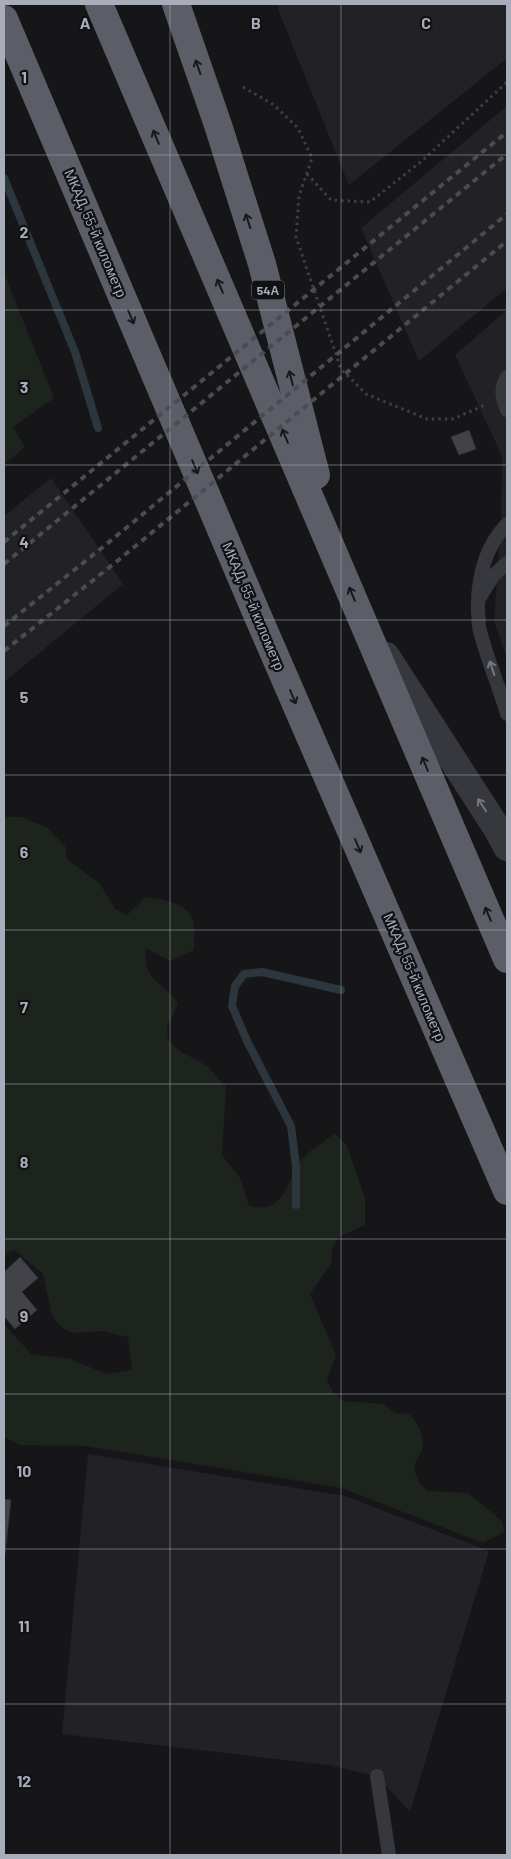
<svg xmlns="http://www.w3.org/2000/svg" width="511" height="1859" viewBox="0 0 511 1859" font-family="Barlow,sans-serif">
<style>
.built{fill:#222226}
.green{fill:#1c241d}
.lines{fill:none;stroke-linecap:round;stroke-linejoin:round}
.stream{stroke:#2c363d;stroke-width:8}
.building{fill:#424349;stroke:#303035}
.path{stroke:#3d3f45;stroke-width:3;stroke-dasharray:2.5 4;stroke-linecap:butt}
.service{stroke:#37383e;stroke-width:14}
.tertiary{stroke:#37383e;stroke-width:28}
.trunk{stroke:#5b5e66;stroke-width:28}
.rail{stroke:#4a4c53;stroke-width:4;stroke-dasharray:6 5;stroke-linecap:butt}
.oneway{stroke:#18191c}
.oneway2{stroke:#757882}
.grid{fill:none;stroke:#a8adb9;stroke-width:1;stroke-opacity:0.55}
.labels{text-anchor:middle;dominant-baseline:central;stroke-width:4.5;stroke-linejoin:round;paint-order:stroke}
.shield{fill:#111114;stroke:#7b7e88;stroke-width:1}
.shield-label{font-size:12px;font-weight:bold;fill:#a8adb9}
.street-label{font-size:14px;fill:#a8adb9;stroke:#111114}
.grid-label{font-size:16px;text-anchor:middle;font-weight:bold;fill:#a8adb9;stroke:#111114;stroke-width:4.5;stroke-linejoin:round;paint-order:stroke}
</style>
<rect width="100%" height="100%" fill="#161619"/>
<path class="built" d="M276,4H507V58L349,185Z
M507,106V288L419,361L361,228Z
M507,310V658L494,621L501,520L502,456L455,355Z
M51,478L123,584L4,682V516Z
M88,1454L345,1496L489,1551L410,1812L377,1776L328,1765L62,1734Z"/>
<path class="green" d="M4,273L54,398L13,427L25,447L4,464Z
M4,817H21L46,827L65,846L67,859L100,884L115,909L127,915L146,897C163,900 193,903 194,926C195,933 194,942 194,950L170,961L146,948C142,982 163,980 178,1004L167,1028L168,1040L180,1051L207,1066L226,1087L222,1155L240,1178L249,1206C287,1215 285,1181 301,1160C308,1151 326,1141 335,1133L347,1146L365,1198V1225L339,1237L332,1249L331,1264L310,1294L336,1355L327,1380L333,1392L343,1401L384,1404L395,1413L409,1414C418,1423 427,1439 421,1453C420,1456 416,1460 415,1463C413,1475 420,1484 427,1491L468,1493L502,1521L504,1532L483,1543L342,1488L86,1446L20,1445L4,1437V1324L31,1354L70,1359L107,1374L132,1370L128,1337L102,1331L72,1333L60,1326L52,1316L43,1274L14,1250L4,1254Z"/>
<g class="lines">
<path class="stream" d="M4,178L75,352L98,428
M296,1205V1166L291,1126L247,1041L232,1006L235,986L244,974L262,972L341,990"/>
</g>
<path class="building" d="M469,430L476,449L459,455L451,437Z
M20,1257L38,1278L22,1292L37,1310L15,1329L4,1316V1272Z
M4,1499L11,1500L4,1563Z"/>
<g class="lines">
<path class="path" d="M243,87L274,105L298,128L312,158L299,196L296,237L341,369L366,394L427,419H453L485,405
M307,174L331,200L370,202L423,160L507,82"/>
<path class="service" d="M507,377C500,389 502,398 507,410
M507,524C484,548 477,579 478,612C479,618 478,625 480,631C487,659 499,686 507,714
M480,597L493,576L507,563
M377,1776L389,1855"/>
<path class="tertiary" d="M386,656L498,830L507,847"/>
<path class="trunk" d="M99,4L507,959
M176,4L218,125L262,264L316,475
M4,19L256,612L507,1191"/>
<path class="rail" d="M4,542L507,132
M4,564L507,154
M4,626L103,547L507,214
M4,651L116,562L507,241"/>
</g>
<defs><path id="oneway-shaft" d="M-6 0H5M1.5-3L5.5 0L1.5 3" fill="none" stroke-width="1.6" stroke-linecap="round" stroke-linejoin="round" transform="scale(1.25)"/></defs>
<g class="oneway">
<use href="#oneway-shaft" transform="translate(198 67) rotate(-109)"/>
<use href="#oneway-shaft" transform="translate(156 137) rotate(-113)"/>
<use href="#oneway-shaft" transform="translate(248 221) rotate(-108)"/>
<use href="#oneway-shaft" transform="translate(220 286) rotate(-113)"/>
<use href="#oneway-shaft" transform="translate(131 317) rotate(67)"/>
<use href="#oneway-shaft" transform="translate(291 378) rotate(-104)"/>
<use href="#oneway-shaft" transform="translate(285 436) rotate(-113)"/>
<use href="#oneway-shaft" transform="translate(195 467) rotate(67)"/>
<use href="#oneway-shaft" transform="translate(352 594) rotate(-113)"/>
<use href="#oneway-shaft" transform="translate(293 697) rotate(67)"/>
<use href="#oneway-shaft" transform="translate(425 764) rotate(-113)"/>
<use href="#oneway-shaft" transform="translate(358 846) rotate(67)"/>
<use href="#oneway-shaft" transform="translate(488 914) rotate(-113)"/>
</g>
<g class="oneway2">
<use href="#oneway-shaft" transform="translate(492 668) rotate(-108)"/>
<use href="#oneway-shaft" transform="translate(482 805) rotate(-123)"/>
</g>
<path class="grid" d="M170,4V1855M341,4V1855M4,155H507M4,310H507M4,465H507M4,620H507M4,775H507M4,930H507M4,1084H507M4,1239H507M4,1394H507M4,1549H507M4,1704H507"/>
<g class="labels">
<rect class="shield" x="252" y="280.5" width="32" height="19" rx="4"/>
<g class="shield-label">
<text x="268" y="290">54А</text>
</g>
<g class="street-label">
<text transform="translate(96 233) rotate(67)">МКАД, 55-й километр</text>
<text transform="translate(254 606) rotate(67)">МКАД, 55-й километр</text>
<text transform="translate(415 977) rotate(67)">МКАД, 55-й километр</text>
</g>
</g>
<g class="grid-label">
<text x="85" y="29">A</text>
<text x="256" y="29">B</text>
<text x="426" y="29">C</text>
<text x="24" y="83">1</text>
<text x="24" y="238">2</text>
<text x="24" y="393">3</text>
<text x="24" y="548">4</text>
<text x="24" y="703">5</text>
<text x="24" y="858">6</text>
<text x="24" y="1013">7</text>
<text x="24" y="1168">8</text>
<text x="24" y="1322">9</text>
<text x="24" y="1477">10</text>
<text x="24" y="1632">11</text>
<text x="24" y="1787">12</text>
</g>
<rect width="511" height="1859" fill="none" stroke="#a8adb9" stroke-width="10"/>
</svg>
